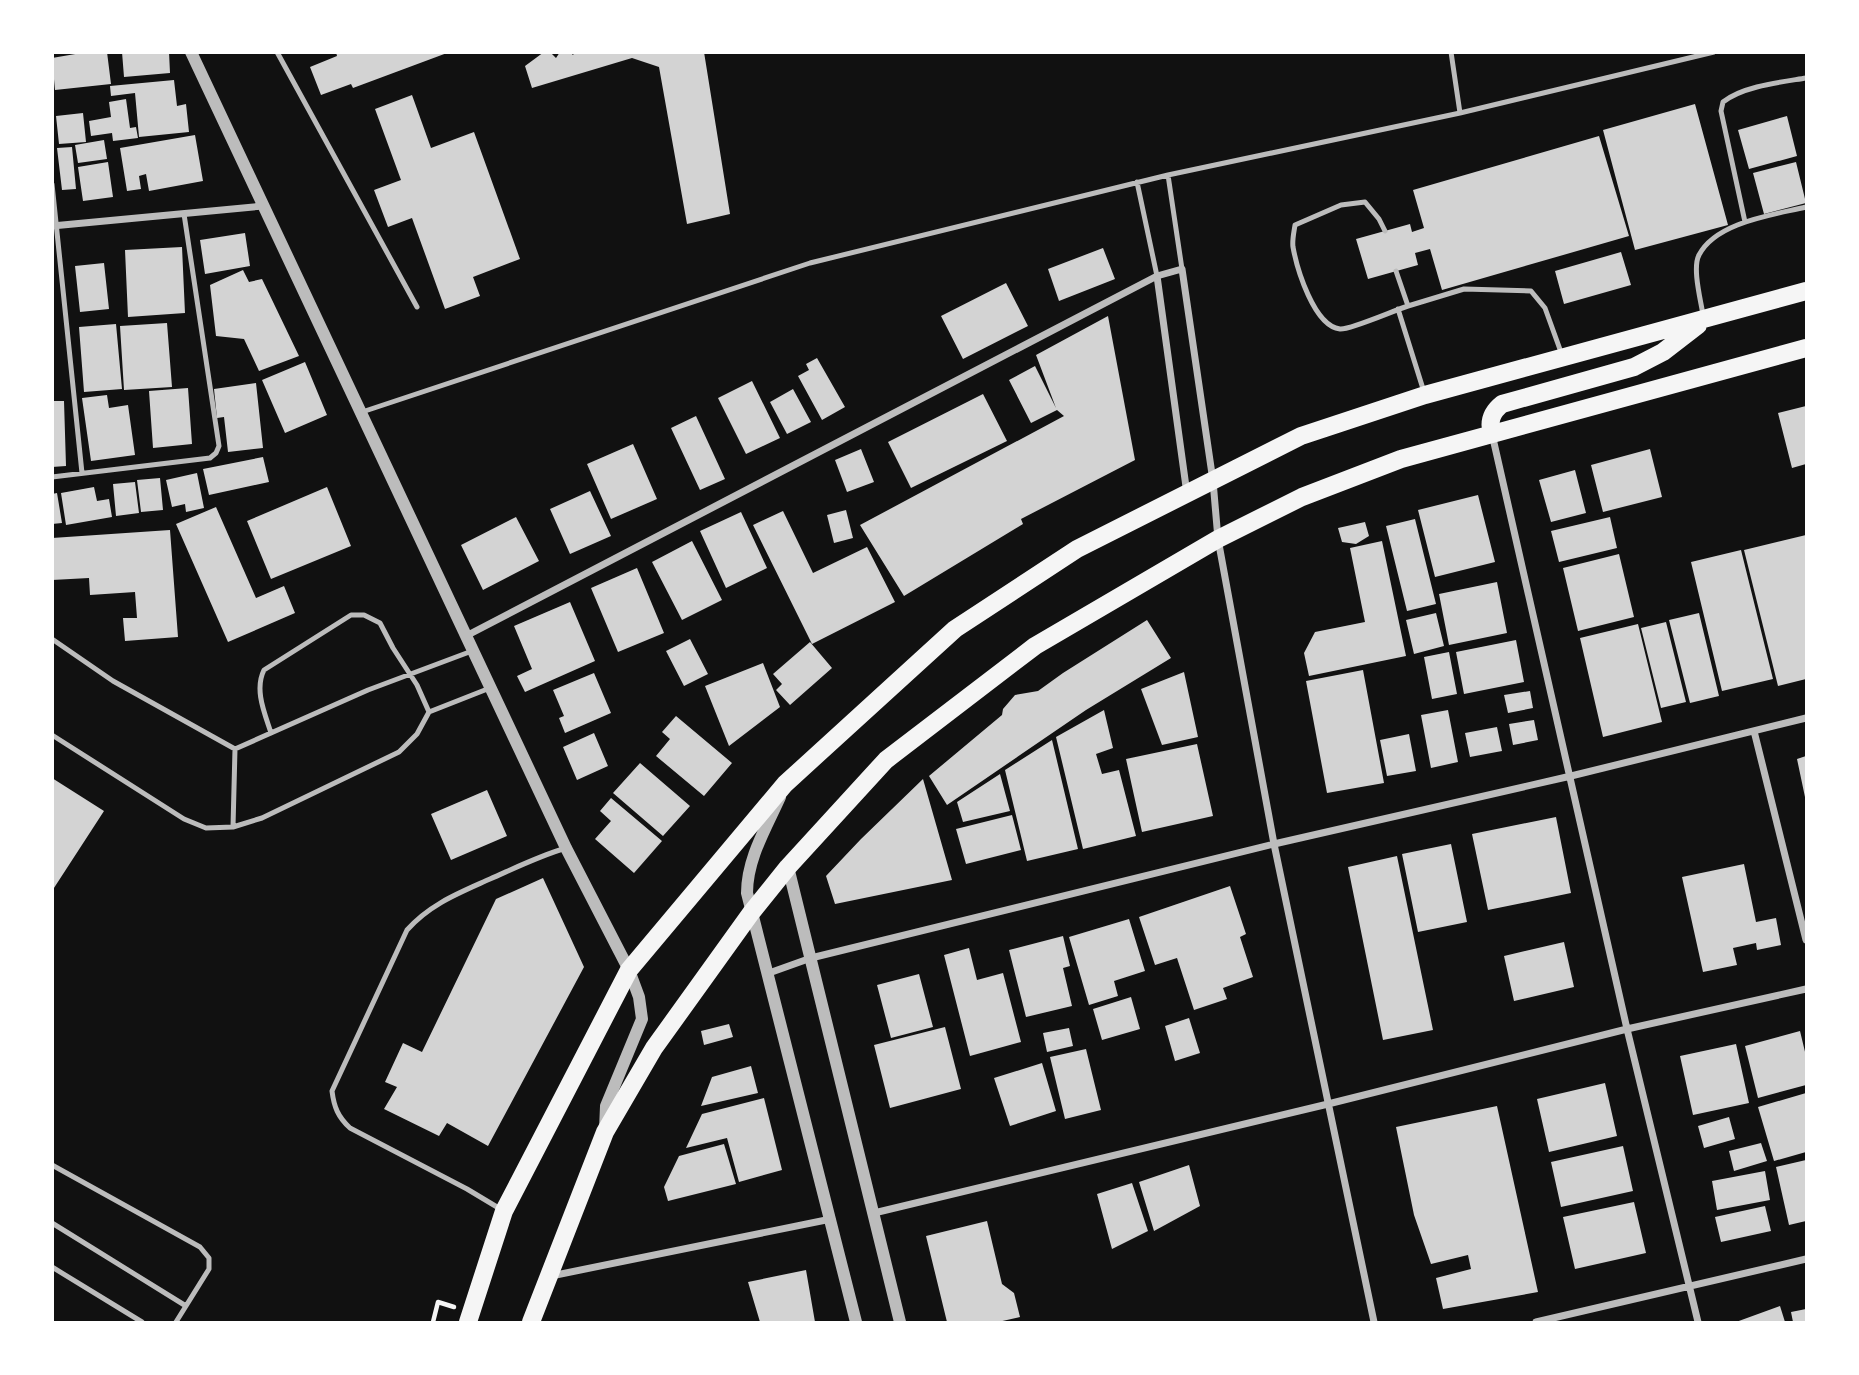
<svg xmlns="http://www.w3.org/2000/svg" width="1859" height="1375" viewBox="0 0 1859 1375" font-family="'Zilla Slab',serif">
<style>
.building{fill:#d3d3d3}
.lines{fill:none;stroke-linecap:round;stroke-linejoin:round}
.path{stroke:#f5f5f5;stroke-width:4.5}
.service{stroke:#bcbcbc;stroke-width:5}
.minor{stroke:#bcbcbc;stroke-width:7}
.tertiary{stroke:#bcbcbc;stroke-width:12}
.trunk{stroke:#f5f5f5;stroke-width:18}
</style>
<rect width="100%" height="100%" fill="#111"/>
<path class="building" d="M87,52H107L111,84L55,90L52,58Z
M122,52H169L170,73L124,77Z
M336,52H447V53L353,88L351,84L321,95L310,67L337,56Z
M544,52H550L556,58L560,52H570L573,55L575,52H704L730,214L687,224L659,67L632,58L532,88L525,66Z
M174,80L177,106L186,104L189,132L139,137L135,93L111,96L110,86Z
M412,95L431,148L474,132L520,259L473,277L480,296L445,309L412,218L388,227L374,190L401,180L375,109Z
M126,99L130,128L136,127L138,138L113,141L112,133L91,136L89,121L111,117L109,102Z
M1695,104L1728,225L1635,250L1603,130Z
M83,113L86,142L59,144L56,116Z
M1787,116L1797,156L1749,169L1738,130Z
M195,135L203,181L149,191L146,174L139,176L141,189L127,191L120,148Z
M1599,136L1629,236L1442,290L1430,249L1415,253L1418,265L1368,279L1356,239L1410,224L1412,232L1424,228L1413,190Z
M104,140L107,159L78,163L75,145Z
M72,147L76,189L62,190L57,148Z
M108,162L113,197L83,201L78,167Z
M1796,162L1806,203L1764,214L1753,173Z
M245,233L250,266L205,274L200,240Z
M182,247L185,313L128,317L125,250Z
M1103,248L1115,279L1059,301L1048,269Z
M1621,252L1631,285L1564,304L1555,271Z
M104,263L109,309L80,312L75,266Z
M243,270L249,282L262,279L299,356L259,371L244,339L216,336L210,285Z
M1006,283L1028,326L963,359L941,316Z
M1108,316L1135,460L1021,519L1023,524L904,596L860,525L1064,416L1057,410L1031,423L1009,380L1035,366L1056,408L1036,355Z
M167,323L172,387L124,390L120,326Z
M116,324L122,389L84,392L79,327Z
M817,358L845,407L822,420L798,376L809,370L806,364Z
M305,362L327,415L285,433L262,380Z
M752,381L780,438L746,454L718,398Z
M256,383L263,448L228,452L224,417L217,418L214,389Z
M188,388L192,444L153,448L149,391Z
M793,389L811,422L787,434L770,402Z
M983,394L1007,441L911,488L888,442Z
M107,395L109,408L128,405L135,455L91,461L82,398Z
M52,401H64L66,466L52,467Z
M1806,406V464L1792,468L1778,413Z
M696,416L725,479L700,490L671,428Z
M633,444L657,499L611,519L587,464Z
M861,449L874,482L847,492L835,460Z
M1650,449L1662,497L1603,512L1591,465Z
M263,457L269,482L209,495L203,469Z
M1575,470L1586,513L1551,522L1539,480Z
M197,473L204,508L186,512L185,504L172,507L166,480Z
M160,478L163,510L141,512L137,480Z
M135,482L139,513L116,516L113,484Z
M94,487L97,501L109,499L112,517L66,525L61,493Z
M327,487L351,546L271,579L247,521Z
M590,491L611,536L570,554L550,509Z
M57,493L62,523L52,524V494Z
M1478,495L1495,562L1435,577L1418,510Z
M216,507L256,598L284,586L295,613L228,642L176,524Z
M846,510L853,538L834,543L827,515Z
M783,511L813,573L867,547L895,602L812,644L753,525Z
M741,512L767,568L726,588L700,531Z
M516,517L539,561L483,590L461,545Z
M1610,517L1617,548L1559,562L1551,531Z
M1415,519L1436,604L1407,611L1386,526Z
M1365,522L1369,536L1356,544L1342,542L1338,528Z
M170,530L178,637L125,641L123,618H137L135,592L90,595L89,578L52,580V538Z
M1806,535V679L1778,686L1744,550Z
M692,541L722,600L682,620L652,562Z
M1382,541L1406,656L1309,676L1304,653L1315,632L1365,622L1350,548Z
M1741,550L1773,679L1722,691L1691,562Z
M1619,554L1634,617L1578,631L1563,568Z
M637,568L664,633L618,652L591,588Z
M1497,582L1507,633L1449,645L1439,594Z
M570,602L595,661L525,692L517,676L532,669L514,626Z
M1436,613L1444,646L1414,654L1406,620Z
M1699,613L1719,696L1690,703L1669,620Z
M1147,620L1171,658L1086,710L947,805L929,776L1002,715L1003,709L1015,695L1038,691L1063,673Z
M1666,622L1686,702L1661,708L1641,628Z
M1638,624L1662,722L1603,737L1580,638Z
M690,639L708,674L684,686L666,651Z
M1516,640L1524,682L1464,694L1456,652Z
M810,642L832,668L790,705L776,690L782,684L773,674Z
M1449,652L1457,694L1432,699L1424,657Z
M763,663L780,707L729,746L705,686Z
M1363,670L1384,783L1327,793L1306,681Z
M1184,672L1198,737L1162,745L1141,689Z
M594,673L611,713L565,733L559,718L564,716L553,690Z
M1530,691L1533,708L1508,713L1504,695Z
M1104,710L1113,748L1096,754L1102,774L1119,770L1136,836L1083,849L1056,737Z
M1448,710L1458,762L1431,768L1421,715Z
M676,716L732,763L704,796L656,756L670,739L662,732Z
M1534,720L1538,740L1513,745L1509,724Z
M1497,727L1502,751L1470,757L1465,733Z
M594,733L608,766L577,780L563,747Z
M1409,734L1416,771L1387,776L1380,740Z
M1052,740L1078,849L1027,861L1005,770Z
M1197,744L1213,816L1142,832L1126,759Z
M1806,756V797H1805L1797,759Z
M640,763L690,806L663,836L613,793Z
M1000,774L1010,811L963,822L957,802Z
M52,778L104,811L52,891Z
M923,779L952,880L835,904L826,876L861,839Z
M487,790L507,836L451,860L431,814Z
M611,798L662,841L634,873L595,839L611,821L600,811Z
M1012,815L1021,850L966,864L956,829Z
M1556,817L1571,893L1488,910L1472,834Z
M1451,844L1467,922L1418,932L1402,854Z
M1397,856L1433,1030L1383,1040L1348,867Z
M1744,864L1756,922L1776,918L1781,945L1757,950L1756,943L1733,948L1737,965L1703,972L1682,877Z
M543,878L584,967L488,1146L447,1123L439,1136L384,1109L397,1087L385,1082L403,1043L422,1052L496,899Z
M1230,886L1246,934L1240,937L1253,977L1223,988L1227,999L1194,1010L1177,958L1155,965L1139,917Z
M1129,919L1145,971L1114,981L1118,996L1089,1005L1069,937Z
M1063,936L1070,966L1063,968L1072,1006L1026,1017L1009,950Z
M1564,942L1574,987L1514,1001L1504,956Z
M969,948L977,980L1003,973L1021,1042L970,1056L944,955Z
M919,974L933,1027L891,1038L877,985Z
M1131,997L1140,1029L1102,1040L1093,1009Z
M1189,1018L1200,1053L1175,1061L1165,1026Z
M729,1024L733,1037L704,1045L701,1031Z
M945,1027L961,1089L890,1108L874,1045Z
M1069,1028L1073,1046L1047,1052L1043,1033Z
M1800,1031L1806,1056V1085L1758,1098L1745,1046Z
M1736,1044L1749,1103L1693,1115L1680,1056Z
M1086,1049L1101,1110L1065,1119L1050,1057Z
M1042,1063L1056,1111L1010,1126L994,1078Z
M751,1066L758,1093L701,1106L712,1077Z
M1605,1083L1617,1136L1549,1152L1537,1099Z
M1806,1093V1152L1774,1161L1758,1107Z
M764,1098L782,1170L739,1182L727,1138L686,1148L702,1114Z
M1497,1106L1538,1292L1443,1309L1436,1278L1471,1269L1468,1255L1431,1264L1414,1215L1396,1127Z
M1729,1117L1735,1139L1704,1148L1698,1126Z
M1761,1143L1767,1161L1734,1171L1729,1151Z
M724,1144L736,1184L668,1201L664,1187L679,1156Z
M1623,1146L1633,1191L1561,1207L1551,1162Z
M1806,1160V1221L1789,1225L1776,1167Z
M1189,1165L1200,1206L1154,1231L1139,1182Z
M1765,1171L1770,1200L1717,1210L1712,1181Z
M1132,1183L1148,1231L1112,1249L1097,1194Z
M1634,1202L1646,1253L1575,1269L1563,1217Z
M1765,1206L1771,1231L1721,1242L1715,1217Z
M987,1221L1002,1284L1014,1293L1020,1317L998,1322H947L926,1236Z
M806,1270L815,1322H760L748,1282Z
M1780,1306L1785,1322H1736Z
M1806,1309V1322H1793L1791,1312Z"/>
<g class="lines">
<path class="path" d="M433,1322L438,1302L454,1307"/>
<path class="service" d="M277,52L417,307
M1451,52L1460,113
M1168,175L1182,269
M1137,182L1157,276
M52,184L82,473
M1745,222L1721,111L1723,102C1743,86 1782,82 1806,78
M1385,231L1379,219L1365,202L1341,205L1295,225C1294,232 1292,240 1293,247C1297,269 1314,326 1340,329C1350,330 1395,310 1408,306L1396,271
M1408,306L1464,289L1531,291L1545,308L1562,355
M1398,309L1424,392
M1703,315C1701,301 1692,268 1699,255C1716,222 1773,215 1806,207
M362,412L810,263L1168,175L1460,113L1714,52
M52,477L210,458L216,453L219,446L184,214
M52,639L113,681L235,749
M429,712L490,688
M52,735L184,819L206,828L233,827L262,818L399,752L417,734L429,712L417,685L393,648L380,623L364,615H351L264,670C254,690 265,714 271,733
M235,749L368,690L472,651
M233,827L235,749
M52,1165L200,1247L209,1258V1269L176,1322
M502,1210L467,1189L350,1128C338,1117 334,1107 332,1091L407,930C430,904 459,893 490,879C515,868 539,856 566,848
M52,1223L186,1306
M52,1267L142,1322"/>
<path class="minor" d="M52,226L263,206
M1157,276L1187,494
M1492,434L1627,1029L1698,1322
M466,636L1157,276L1182,269L1213,481L1218,539L1274,844L1374,1322
M1754,731L1806,940
M769,973L811,958L1274,844L1571,776L1806,718
M874,1213L1328,1104L1627,1029L1806,989
M551,1276L831,1219
M1536,1322L1806,1259"/>
<path class="tertiary" d="M191,52L566,848L629,970L639,997L642,1019L606,1106L605,1130
M780,797C766,828 747,859 747,893L856,1322
M788,867L900,1322"/>
<path class="trunk" d="M1492,434C1488,421 1492,412 1502,404L1634,367L1663,352L1698,325
M468,1322L504,1211L629,970L785,784L955,629L1077,549L1301,436L1425,395L1806,291
M531,1322L605,1132L654,1048L751,913L788,867L886,760L1035,646L1218,539L1302,497L1401,459L1806,348"/>
</g>
<rect width="1859" height="1375" fill="none" stroke="#ffffff" stroke-width="108"/>
</svg>
